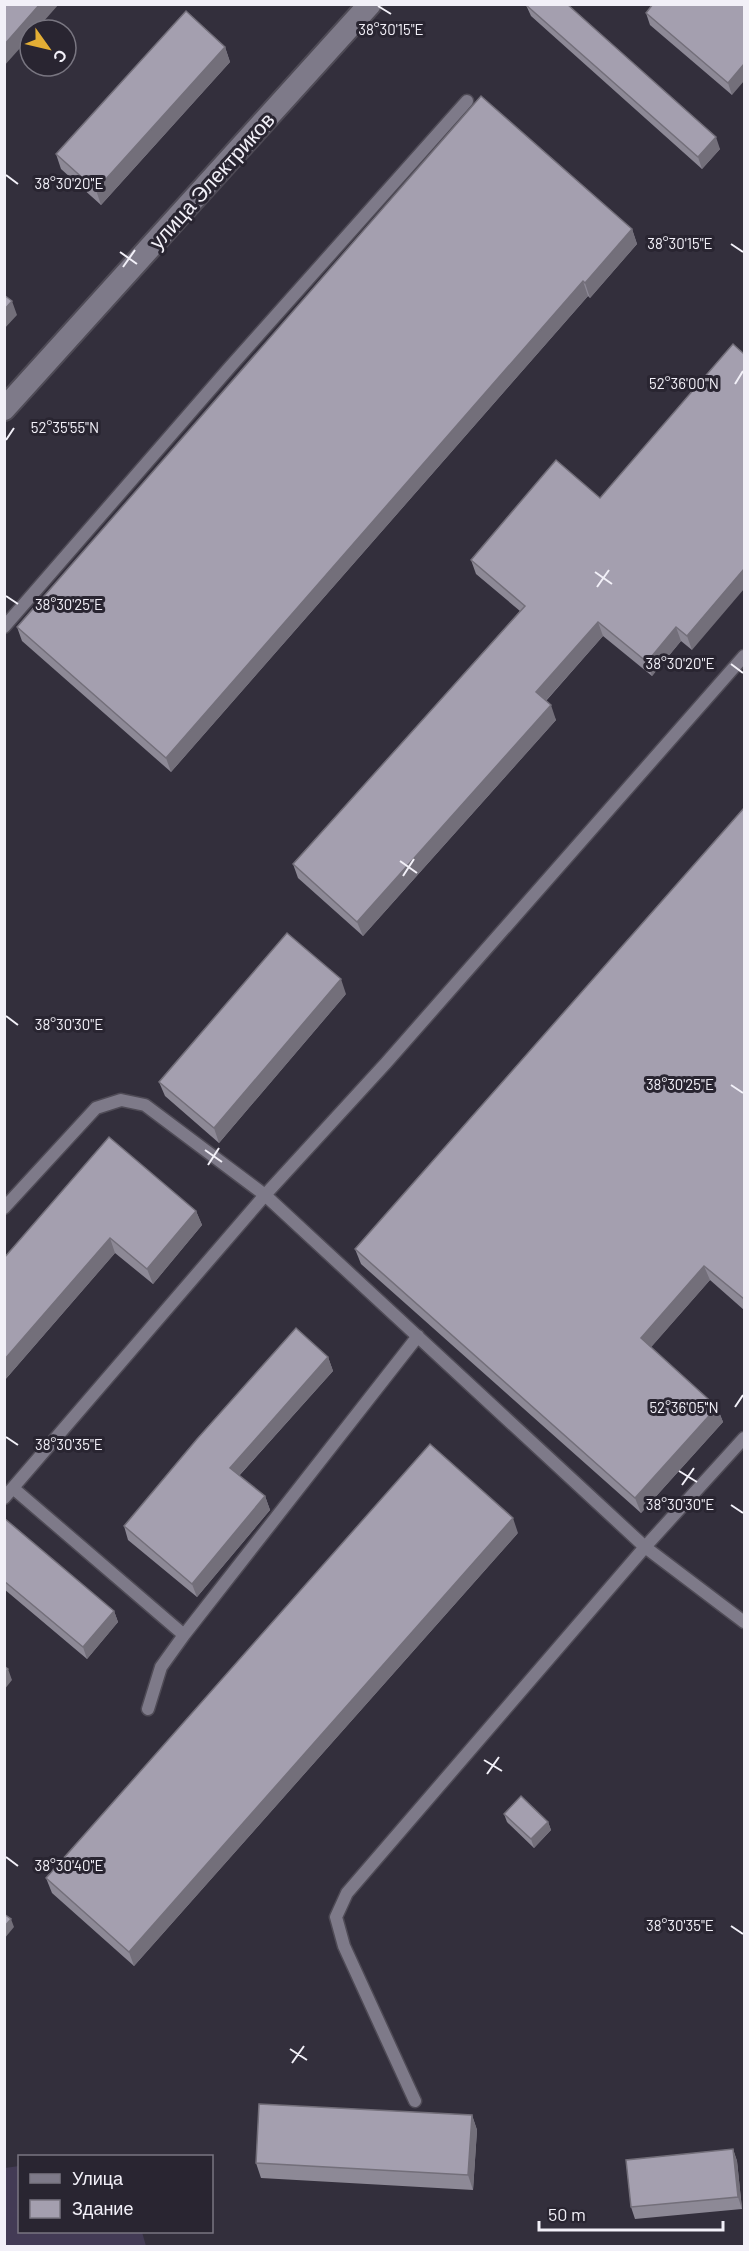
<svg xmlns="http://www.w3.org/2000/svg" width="749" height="2251" viewBox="0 0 749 2251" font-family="Barlow,sans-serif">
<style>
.green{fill:#433b55}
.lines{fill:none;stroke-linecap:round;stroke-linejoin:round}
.lane-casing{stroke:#4f4b56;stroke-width:15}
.street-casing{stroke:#4f4b56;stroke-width:26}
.lane{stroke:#7e7a89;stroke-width:12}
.street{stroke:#7e7a89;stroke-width:22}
.wall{fill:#8d8996}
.shaded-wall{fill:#736f7a}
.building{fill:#a49faf;stroke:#736f7a;stroke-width:1.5}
.ticks{fill:none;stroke:#f2f0f8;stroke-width:2}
.labels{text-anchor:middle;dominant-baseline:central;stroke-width:6;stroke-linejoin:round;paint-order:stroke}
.street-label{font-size:21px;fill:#f2f0f8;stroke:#292531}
.ticks-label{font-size:15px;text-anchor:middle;fill:#f2f0f8;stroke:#292531;stroke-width:6;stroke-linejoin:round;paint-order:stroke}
</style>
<rect width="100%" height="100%" fill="#332f3c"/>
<path class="green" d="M19,2166L20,2232H142L146,2246H5V2168Z"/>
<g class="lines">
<defs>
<path id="lane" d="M4,627L230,367L467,101
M4,1208L96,1108L121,1100L145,1105L265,1195L645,1547L744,1622
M13,1488L184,1635
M4,1498L265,1195L386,1063L744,656
M148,1709L161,1667L184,1635L418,1336
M415,2101L344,1946L336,1917L347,1893L645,1547L744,1438"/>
<path id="street" d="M4,409L370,4"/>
</defs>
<use href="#lane" class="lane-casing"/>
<use href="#street" class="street-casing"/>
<use href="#lane" class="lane"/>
<use href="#street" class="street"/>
</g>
<path class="wall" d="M744,4L732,95L650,25L646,13Z
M526,5L720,149L702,169L531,16Z
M225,47L230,62L101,205L61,169L56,154Z
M632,229L637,244L590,298L588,296L171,772L22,641L17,627Z
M733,344L692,650L681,641L652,676L603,636L546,701L556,720L363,936L298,878L293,864L520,611L476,574L471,560L600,498Z
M744,808V1310L710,1280L651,1347L717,1407L723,1422L641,1513L361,1264L355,1249Z
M346,994L219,1143L165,1096L159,1082Z
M196,1211L202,1225L153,1284L115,1253L4,1381V1258Z
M328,1357L333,1371L239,1476L265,1496L270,1510L197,1597L128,1540L124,1526Z
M4,1518L114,1611L118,1622L87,1659L4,1589Z
M518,1533L134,1966L52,1893L46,1878Z
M504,1814L548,1822L551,1830L534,1848L507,1822Z
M472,2115L477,2130L473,2190L261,2178L256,2163Z
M733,2149L737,2161L742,2209L635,2219L631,2207Z"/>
<path class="shaded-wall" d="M40,4H59L36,30H30V37L4,66V45Z
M225,47L230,62L101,205L96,190Z
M744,64V81L732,95L728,83Z
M716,137L720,149L702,169L698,157Z
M632,229L637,244L590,298L585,283Z
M583,281L588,296L171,772L166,758Z
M12,301L17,315L4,329V310Z
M744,569V589L692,650L687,636Z
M598,622L603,636L541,706L536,692Z
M676,627L681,641L652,676L647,662Z
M551,705L556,720L363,936L357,922Z
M341,979L346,994L219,1143L214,1128Z
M196,1211L202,1225L153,1284L147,1269Z
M110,1238L115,1253L4,1381V1360Z
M704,1266L710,1280L646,1353L641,1338Z
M328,1357L333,1371L234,1481L230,1468Z
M717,1407L723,1422L641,1513L635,1498Z
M265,1496L270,1510L197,1597L192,1584Z
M513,1518L518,1533L134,1966L129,1952Z
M114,1611L118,1622L87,1659L83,1647Z
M8,1669L12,1680L4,1690V1673Z
M548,1822L551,1830L534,1848L531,1839Z
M11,1919L14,1927L4,1939V1927Z
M472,2115L477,2130L473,2190L468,2175Z
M733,2149L737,2161L742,2209L738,2197Z"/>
<path class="building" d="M4,4H40L4,45Z
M567,4L716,137L698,157L526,5Z
M653,4H744V64L728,83L646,13Z
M186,11L225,47L96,190L56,154Z
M481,96L632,229L585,283L583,281L166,758L17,627Z
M4,295L12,301L4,310Z
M733,344L744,354V569L687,636L676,627L647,662L598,622L536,692L551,705L357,922L293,864L525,606L471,560L556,460L600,498Z
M744,808V1299L704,1266L641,1338L717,1407L635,1498L355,1249Z
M287,933L341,979L214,1128L159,1082Z
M109,1137L196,1211L147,1269L110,1238L4,1360V1258Z
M296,1328L328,1357L230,1468L265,1496L192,1584L124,1526L197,1439Z
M430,1444L513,1518L129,1952L46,1878Z
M4,1518L114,1611L83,1647L4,1581Z
M4,1666L8,1669L4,1673Z
M521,1796L548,1822L531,1839L504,1814Z
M4,1914L11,1919L4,1927Z
M259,2104L472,2115L468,2175L256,2163Z
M733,2149L738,2197L631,2207L626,2160Z"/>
<path class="ticks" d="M378,6L391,14M6,175L18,184M731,244L743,252M120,252L137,264M123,267L135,250M735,384L743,371M6,440L14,428M595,572L612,584M597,587L609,570M6,596L18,604M731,664L743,673M400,861L417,873M403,876L414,859M6,1016L18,1025M731,1085L743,1093M205,1150L222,1162M208,1165L219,1148M735,1407L743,1395M6,1437L18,1445M679,1471L697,1482M682,1485L694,1468M731,1505L743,1513M484,1760L502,1771M487,1774L499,1757M6,1857L18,1866M731,1926L743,1934M290,2049L307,2060M292,2063L304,2046"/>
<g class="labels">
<g class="street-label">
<text transform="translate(211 180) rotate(-48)">улица Электриков</text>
</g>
</g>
<g class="ticks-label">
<text x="391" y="35">38°30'15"E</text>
<text x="69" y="189">38°30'20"E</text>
<text x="680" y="249">38°30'15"E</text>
<text x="684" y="389">52°36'00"N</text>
<text x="65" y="433">52°35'55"N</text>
<text x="69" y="610">38°30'25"E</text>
<text x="680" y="669">38°30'20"E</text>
<text x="69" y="1030">38°30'30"E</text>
<text x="680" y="1090">38°30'25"E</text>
<text x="684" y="1413">52°36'05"N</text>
<text x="69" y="1450">38°30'35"E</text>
<text x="680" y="1510">38°30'30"E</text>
<text x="69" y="1871">38°30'40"E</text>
<text x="680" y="1931">38°30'35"E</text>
</g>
<rect width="749" height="2251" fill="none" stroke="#f2f0f8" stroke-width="12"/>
<rect x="18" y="2155" width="195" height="78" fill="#292531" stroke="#797681" stroke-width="1.5"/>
<rect x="30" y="2174" width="30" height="9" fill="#7e7a89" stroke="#797681" stroke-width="1.5"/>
<text x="72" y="2185" font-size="18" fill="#f2f0f8">Улица</text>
<rect x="30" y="2200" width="30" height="18" fill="#a49faf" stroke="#797681" stroke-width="1.5"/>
<text x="72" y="2215" font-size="18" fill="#f2f0f8">Здание</text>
<g transform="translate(48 48) rotate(124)"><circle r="28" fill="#292531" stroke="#797681" stroke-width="1.5"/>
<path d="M0-4.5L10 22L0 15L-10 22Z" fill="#e3ae35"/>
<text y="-9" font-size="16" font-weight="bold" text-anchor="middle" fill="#f2f0f8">С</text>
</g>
<path d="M539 2221v9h184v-9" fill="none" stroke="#f2f0f8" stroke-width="3"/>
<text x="548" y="2221" font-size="18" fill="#f2f0f8" stroke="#292531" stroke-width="4.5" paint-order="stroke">50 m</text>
</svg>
